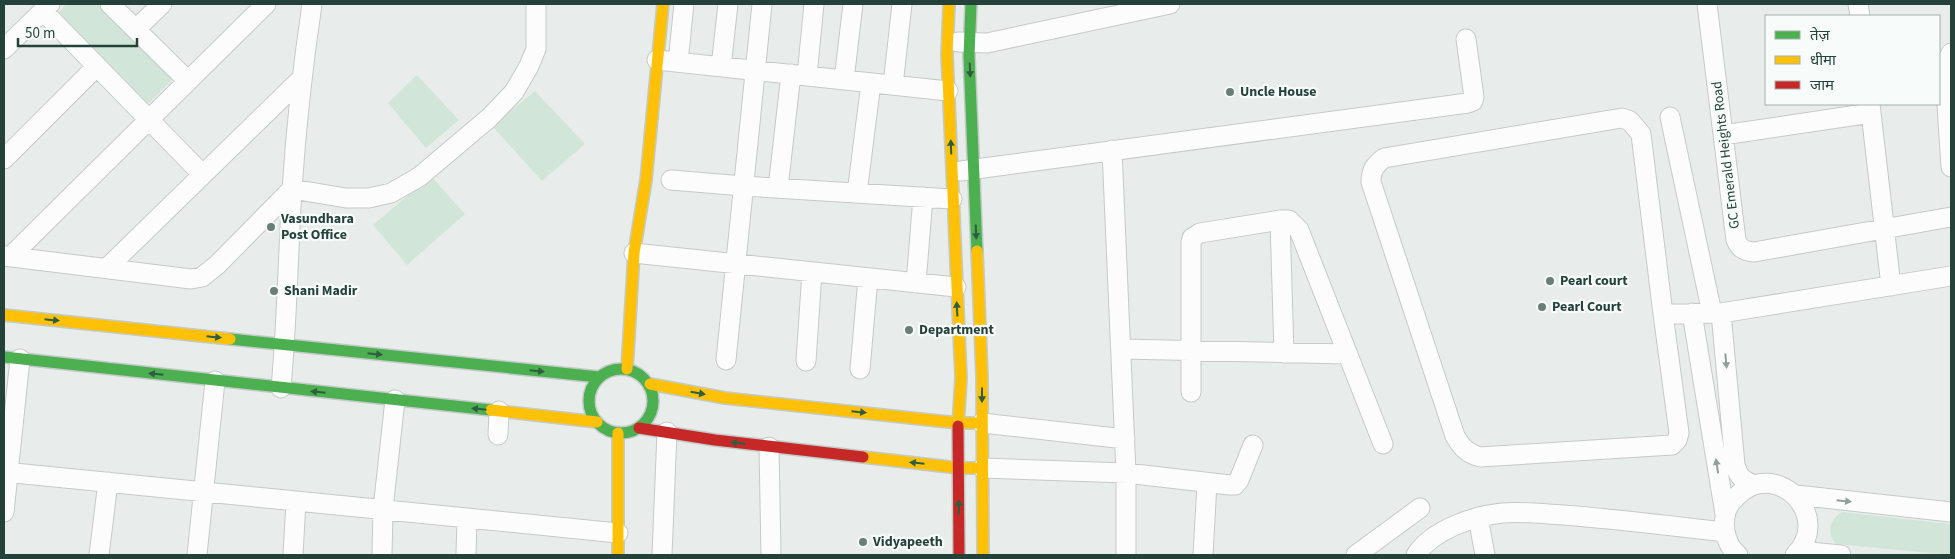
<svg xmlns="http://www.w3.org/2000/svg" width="1955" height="559" viewBox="0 0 1955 559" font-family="'Source Sans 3','Noto Sans Devanagari',sans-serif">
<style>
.green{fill:#d1e6d8}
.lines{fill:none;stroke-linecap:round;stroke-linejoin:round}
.street-casing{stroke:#c5cac8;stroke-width:21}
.fast-casing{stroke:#c3cbc8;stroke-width:14}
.slow-casing{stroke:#c3cbc8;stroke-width:14}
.jam-casing{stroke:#c3cbc8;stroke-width:14}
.street{stroke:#fcfcfc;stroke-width:19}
.fast{stroke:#4caf50;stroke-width:11}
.slow{stroke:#ffc107;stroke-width:11}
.jam{stroke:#c62828;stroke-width:11}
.oneway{fill:#2e5d40}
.oneway2{fill:#909f9b}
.poi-dot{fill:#697e78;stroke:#f7fbf9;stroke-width:2}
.labels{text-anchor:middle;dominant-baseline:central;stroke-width:4.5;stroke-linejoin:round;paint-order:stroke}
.poi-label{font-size:14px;font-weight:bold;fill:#24423a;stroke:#f7fbf9;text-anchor:start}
.street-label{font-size:14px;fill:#24423a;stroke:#f7fbf9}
</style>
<rect width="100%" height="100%" fill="#e8edeb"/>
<path class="green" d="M66,4H100L175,77L145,107L53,19Z
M417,75L459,120L426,148L388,103Z
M535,91L585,144L542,181L492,126Z
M431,176L465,214L407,265L373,225Z
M1842,512L1951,524V555L1836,544C1826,533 1829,520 1842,512Z"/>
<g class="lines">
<defs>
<path id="street" d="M110,4L188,81
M1707,4L1736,240C1740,249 1744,251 1754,252L1951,217
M1858,4L1860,16
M43,11L202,174
M136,29L162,4
M958,42L987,43L1170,4
M4,49L50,4
M1951,53L1946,64L1945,75L1951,167
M657,60L948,91
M678,62L684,4
M721,67L728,4
M807,76L814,4
M844,80L853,4
M893,85L902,4
M1870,104L1891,286
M1670,117L1712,313
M1723,135L1871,113
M1112,150L1126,473V555
M4,159L97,66
M961,171L1468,103L1473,101L1474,97L1466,39
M671,180L743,186L952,199
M778,188L791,74
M857,193L871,83
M1280,220L1284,353
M634,253L956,287
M4,256L191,279L202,277L217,265L292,189L346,198H369L391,193L419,177L489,118L514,92L529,66L536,49V4
M10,257L266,4
M107,268L301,79
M916,283L923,197
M1692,313L1725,514
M1721,313L1735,465C1738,476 1743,481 1755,485
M1663,314L1641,134L1630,121L1622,118L1384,158C1375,165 1371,170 1371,182L1455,436C1462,448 1467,453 1480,457L1672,445L1677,440L1679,433L1663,314L1721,313L1951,276
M1121,349L1348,354
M726,360L762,4
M806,361L812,272
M860,369L868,278
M281,388C287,322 288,256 292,190C296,127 303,65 312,4
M1191,392V242L1192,238L1200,233L1280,220H1289L1299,230L1383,444
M982,423L1125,439
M498,435L499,411
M769,447L771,555
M983,468L1126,473L1230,485H1235L1239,480L1253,445
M4,472L618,533
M1796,495L1951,512
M4,512L20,359
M1478,517L1485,555
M1799,551L1841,555
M99,555L108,482
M197,555L215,381
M293,555L296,501
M382,555L383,509L395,400
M466,555L467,518
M662,555L667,432
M1203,555L1207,483
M1356,555L1420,508
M1416,555C1432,530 1473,516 1502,513C1522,511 1543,514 1563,515C1617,519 1671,526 1725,532
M1738,555C1727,546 1723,531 1725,517C1726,507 1732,501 1738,495C1776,458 1834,516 1795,555"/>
<path id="fast" d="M971,4L969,56L977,251
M230,339L599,377
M4,357L491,410
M589 401a32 32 0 1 1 64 0a32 32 0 1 1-64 0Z"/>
<path id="slow" d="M949,4L947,55L961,378L958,426
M977,251L982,377L983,555
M4,315L230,339
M627,369L634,253L646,180L663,4
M650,384L725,398L958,423H976
M491,410L597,422
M618,433V555
M863,457L959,468H975"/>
<path id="jam" d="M958,426L959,555
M639,428L715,440L863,457"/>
</defs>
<use href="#street" class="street-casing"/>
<use href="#fast" class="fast-casing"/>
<use href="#slow" class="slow-casing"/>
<use href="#jam" class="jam-casing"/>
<use href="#street" class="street"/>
<use href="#fast" class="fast"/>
<use href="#slow" class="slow"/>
<use href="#jam" class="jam"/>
</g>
<defs><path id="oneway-solid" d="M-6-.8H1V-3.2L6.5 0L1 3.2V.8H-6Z" transform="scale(1.25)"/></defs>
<g class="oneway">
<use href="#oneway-solid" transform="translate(970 70) rotate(88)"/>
<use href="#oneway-solid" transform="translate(951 147) rotate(-92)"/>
<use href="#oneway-solid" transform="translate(976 232) rotate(88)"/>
<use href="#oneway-solid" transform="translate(957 309) rotate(-93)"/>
<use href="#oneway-solid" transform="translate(52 320) rotate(6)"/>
<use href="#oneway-solid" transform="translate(214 337) rotate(6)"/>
<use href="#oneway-solid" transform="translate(375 354) rotate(6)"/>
<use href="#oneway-solid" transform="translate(537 371) rotate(6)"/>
<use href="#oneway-solid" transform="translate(156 374) rotate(-174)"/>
<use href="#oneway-solid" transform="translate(318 392) rotate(-174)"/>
<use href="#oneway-solid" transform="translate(698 393) rotate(10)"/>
<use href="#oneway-solid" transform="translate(982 395) rotate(90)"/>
<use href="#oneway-solid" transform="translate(479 409) rotate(-174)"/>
<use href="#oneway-solid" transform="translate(859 412) rotate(6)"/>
<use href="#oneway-solid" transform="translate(738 443) rotate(-173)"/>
<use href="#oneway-solid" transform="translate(917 463) rotate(-174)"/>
<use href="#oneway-solid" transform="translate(959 507) rotate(-90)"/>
</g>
<g class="oneway2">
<use href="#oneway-solid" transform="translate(1726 361) rotate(85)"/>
<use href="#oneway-solid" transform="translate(1717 466) rotate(-99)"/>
<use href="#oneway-solid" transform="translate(1844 501) rotate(6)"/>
</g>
<g class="poi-dot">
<circle cx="1230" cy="92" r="5"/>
<circle cx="271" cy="227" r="5"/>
<circle cx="1550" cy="281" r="5"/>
<circle cx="274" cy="291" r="5"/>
<circle cx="1542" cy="307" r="5"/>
<circle cx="909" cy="330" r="5"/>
<circle cx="863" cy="542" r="5"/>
</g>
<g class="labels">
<g class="poi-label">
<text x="1240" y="92">Uncle House</text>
<text x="281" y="219">Vasundhara<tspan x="281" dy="16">Post Office</tspan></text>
<text x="1560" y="281">Pearl court</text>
<text x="284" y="291">Shani Madir</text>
<text x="1552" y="307">Pearl Court</text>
<text x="919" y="330">Department</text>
<text x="873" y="542">Vidyapeeth</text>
</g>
<g class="street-label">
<text transform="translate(1726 155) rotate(-97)">GC Emerald Heights Road</text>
</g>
</g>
<rect width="1955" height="559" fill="none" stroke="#24423a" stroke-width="10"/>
<rect x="1765" y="15" width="175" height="90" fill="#f7fbf9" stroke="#a3b1ad"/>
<rect x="1775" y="31" width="25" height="8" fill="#4caf50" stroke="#a3b1ad"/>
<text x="1810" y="40" font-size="15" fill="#24423a">तेज़</text>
<rect x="1775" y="56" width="25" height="8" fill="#ffc107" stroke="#a3b1ad"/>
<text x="1810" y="65" font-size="15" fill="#24423a">धीमा</text>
<rect x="1775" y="81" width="25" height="8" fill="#c62828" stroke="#a3b1ad"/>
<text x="1810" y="90" font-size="15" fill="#24423a">जाम</text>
<path d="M18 38v8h119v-8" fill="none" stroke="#24423a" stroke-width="2.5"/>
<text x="25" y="38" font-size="15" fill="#24423a" stroke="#f7fbf9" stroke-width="4" paint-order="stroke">50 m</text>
</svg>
